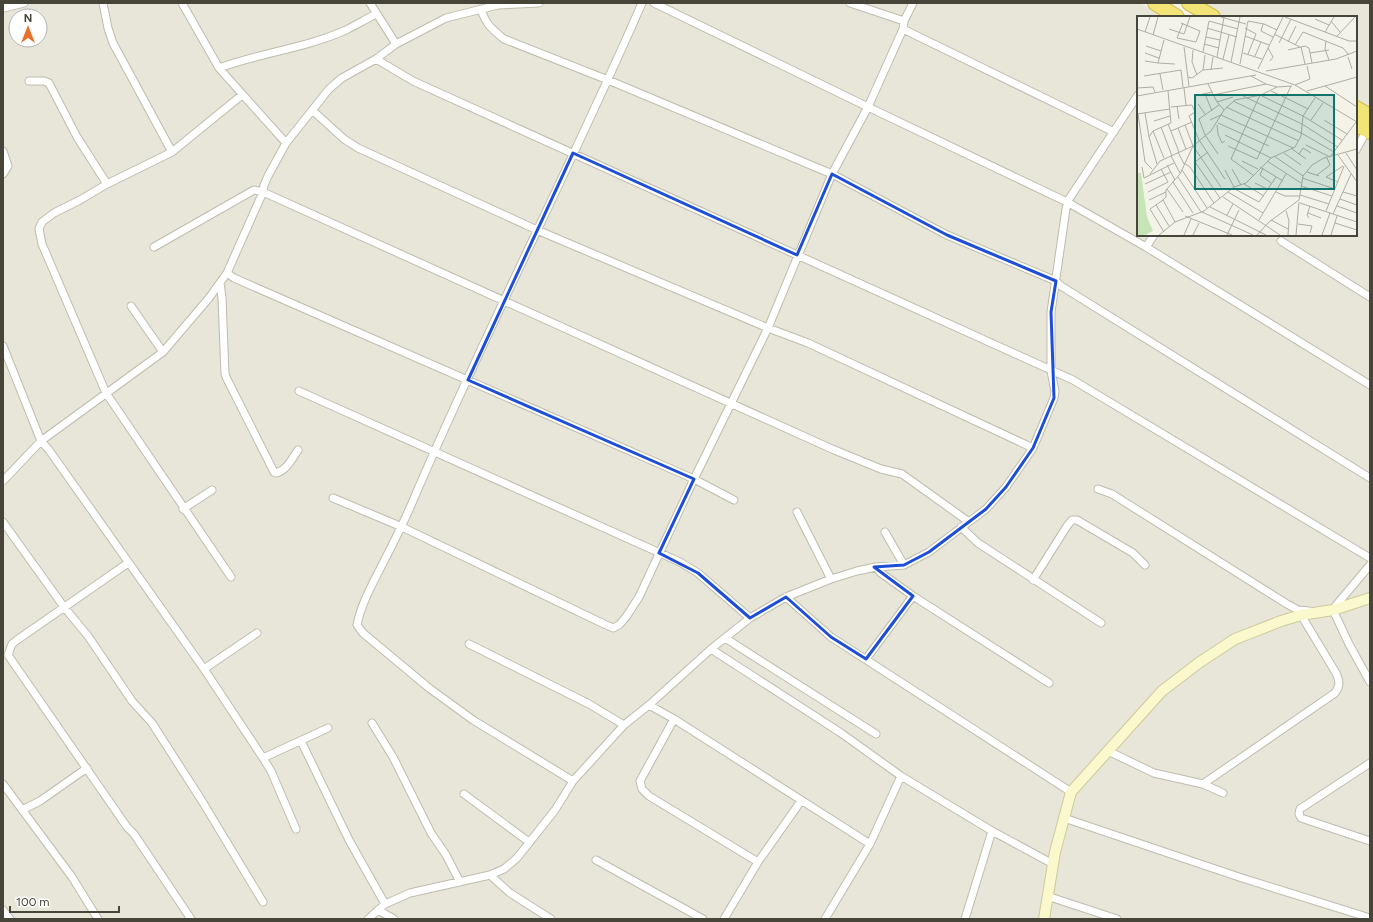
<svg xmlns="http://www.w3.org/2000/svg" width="1373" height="922" viewBox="0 0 1373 922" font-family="Figtree,sans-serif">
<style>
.residential{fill:#e7e6d8;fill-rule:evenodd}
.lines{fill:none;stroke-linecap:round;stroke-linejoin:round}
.street-casing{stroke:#bebcad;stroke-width:9}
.secondary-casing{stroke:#ccca9b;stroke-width:12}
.highway-casing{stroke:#d1bc47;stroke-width:16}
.street{stroke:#fff;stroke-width:7}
.secondary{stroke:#faf9cd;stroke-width:10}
.highway{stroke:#f2e476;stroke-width:14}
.marked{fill:none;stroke:#1d4ed8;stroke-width:3;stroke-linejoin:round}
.inset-road{fill:none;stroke:#afada3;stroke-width:1}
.view{fill:#0f766e;fill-opacity:0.15;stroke:#0f766e;stroke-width:2}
.inset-edge{fill:none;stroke:#474439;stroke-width:2}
</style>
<rect width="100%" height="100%" fill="#f4f3ea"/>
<path class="residential" d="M3,3H1140L1164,17H1138V235H1356V132L1370,141V919H3ZM16,16H40V40H16Z
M1200,3H1370V107L1356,99V17H1225Z"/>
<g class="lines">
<defs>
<path id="street" d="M103,3L108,28L113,43L172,152
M182,3L219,68L286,143
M370,3L396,44
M654,3L868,107L1067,202L1146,247L1370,385
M850,3L904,21
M4,8L24,3
M481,9C486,25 492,29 504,39L608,80L832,174L947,235L1056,281L1061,286L1370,478
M903,29L1114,132
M376,59L413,81L1073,380L1370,558
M219,68C260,53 306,48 346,30C356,25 366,19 376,14
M29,81H44L49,83L77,137L107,184
M312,110L344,139L358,148L537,230L768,328L808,343L1033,448
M1356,150L1367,130
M3,151L8,166L3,174
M1281,241L1370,297
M154,247L254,190L263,192L832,449L881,469L902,474L969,522
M1146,247L1154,235
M227,273L234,278L694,479L734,500
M220,283L222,298L225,374L227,379L274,472L276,473C287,470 292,459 298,450
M131,306L163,352
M3,346L41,441L49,450L204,669L263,758L271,771L296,829
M299,391L680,562L698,573L750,618
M3,481L41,441L163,352L209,298L227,273L263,192L264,185L268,176L286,143L329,89L342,78L376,59L396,44L446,18L498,5L539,3
M1098,489L1112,494L1287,604L1298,610L1309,611
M333,498L402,527L604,624L613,628L619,625L626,617L639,597L694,479L768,328L832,174L868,107L903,29L904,21L913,3
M183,509L212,490
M797,512L831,579
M3,522L64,607L88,636L132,701L152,723L202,801L263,902
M961,527L978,543L1101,623
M885,532L904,565
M128,563L17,640L12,644L8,655L127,827L134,834L191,919
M876,567L881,573L913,596L1049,683
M231,577L106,393L42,244L39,229L42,222L54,213L80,200L107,184L172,152L242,95
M1033,580L1067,526L1072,520H1077L1133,553L1145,565
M786,597L831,637L1071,792
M1333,609L1370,565
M1333,610L1349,644L1370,682
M725,638L876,734
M469,644L589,704L624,725
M711,649L841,733L901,776L992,831L1053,864
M866,659L913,596
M204,669L257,633
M649,705L674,719L870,844
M674,719L640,781L642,789L649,796L758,862
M372,723L393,757L431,833L446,855L460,882
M301,741L349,840L385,904
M1108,751L1154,773L1203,784L1223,793
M263,758L328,728
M1370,763L1300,809L1299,814L1301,818L1370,841
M573,781L473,720L429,688L363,633L357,625C361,604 373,583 382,565C394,542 405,520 415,496C486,330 570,169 642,3
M3,784L72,877L98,919
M1203,784L1335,693C1340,686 1340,682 1336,673L1301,615
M464,794L529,842
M22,810L40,801L87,768
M1064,818L1242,878L1370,918
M596,860L703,919
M490,875L510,893L551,919
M1047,896L1117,919
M3,910L10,919
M378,910L394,919
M368,919L385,904L410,893L490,875L504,869L517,858L555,810L573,781L624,725L649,705L711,649L750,618L786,597L831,579L857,571L876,567L904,565L929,552L986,509L1006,487L1033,448L1054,398L1055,391L1051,371V312L1067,202L1138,95
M724,919L758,862L801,801
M825,919L870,844L901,776
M965,919L992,831"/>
<path id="secondary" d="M1044,919L1055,852L1071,792L1162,691L1200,662L1235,639L1281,621L1301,615L1333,610L1370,598"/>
<path id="highway" d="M1155,3L1177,17
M1189,3L1213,17
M1356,108L1370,116
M1356,124L1370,132"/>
</defs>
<use href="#street" class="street-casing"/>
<use href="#secondary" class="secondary-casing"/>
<use href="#highway" class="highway-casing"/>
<use href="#street" class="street"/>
<use href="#secondary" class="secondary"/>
<use href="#highway" class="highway"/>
</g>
<path class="marked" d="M573,153L797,255L832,174L947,235L1056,281L1051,312L1054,398L1033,448L1006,487L986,509L929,552L904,565L874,567L913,596L866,659L831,637L786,597L750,618L698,573L659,553L694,479L468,380Z"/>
<g transform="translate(1137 16)">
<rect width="220" height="220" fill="#f4f3ea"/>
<path d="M0,157H4L10,201L16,215L8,219H0Z" fill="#c6e4b6"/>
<path class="inset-road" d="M84,1L109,8M148,1L212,25H220M178,3L192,9M194,5L203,16M44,7L63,15L59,26L40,22L46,7M126,8L124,15L136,21M70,12L100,21M108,12L119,18L111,38M0,13L158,69L220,106M32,13L47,18L53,1M8,16L13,1M188,16L197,1M137,18L163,31M16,19L21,1M108,20L132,29M200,20L218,1M69,21L83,24M189,25L188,33L192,44M151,26L159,10M142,27L154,3M67,28L82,32M158,29L166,16L206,32L212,39M9,30L24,35M168,30L172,32L175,47M47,31L52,70M164,31L168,48M131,32L136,41L133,45M56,34L55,46L60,59M151,34L168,30M66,36L72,5L101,13M8,37L22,42M106,37L125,43M173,37L192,34M118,40L124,26M80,41L87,1M211,41L215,53M86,43L92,19M8,45L21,47L27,24M94,46L103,1M21,47L38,48M103,48L111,5L127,8L140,14M121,53L146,1M66,54L68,39M74,54L76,41M129,55L199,43L220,35M23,58L26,74M7,60L44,54L46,71M114,60L129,68M51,61L55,62L66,54L86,52M71,68L80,86L87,94M158,69L173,63L170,50M188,70L220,91M0,72L16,71L18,76M47,72L49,89M134,75L149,82M170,75L220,61M68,78L75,95M76,79L129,68L140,71M123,79L166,100L205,124M0,80L119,59M58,80L75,76M106,80L165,108L201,131M149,82L171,93M96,85L166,118L197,136M80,86L96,81M61,88L68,98M40,90L42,103M34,91L55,89L58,96L52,100L62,124L88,163M89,91L162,125M8,97L12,121M0,98L33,93M1,98L8,146L15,153M73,104L84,99L156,132M174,104L186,87M187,104L210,118M17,105L33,100M81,107L132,130M31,108L42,136M48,109L56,130L84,171M80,109L81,118L85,127L88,125M24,111L35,140M41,112L49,133M16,115L27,142M34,115L55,106M88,119L134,142M169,129L193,141L219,106M56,130L43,158L29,174V181L26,184L38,206L67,195L97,171L109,167L134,142L158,131L164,120L166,100L178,82M91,130L120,143L154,70M155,133L169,143M41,136L47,148M71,136L58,146L83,182M147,137L164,149M209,137L220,154M81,138L68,119L62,103L82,89M162,138L166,132L174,137M201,139L220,166M34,140L43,157M137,140L166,160M105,145L121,153M130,145L164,167M47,147L53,151L77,187M20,148L12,121L16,115L34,107L31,75M30,149L38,164M5,151L7,162L37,147M123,151L146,165M126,152L123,159L134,167M24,153L31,166M95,153L104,169M45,154L70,192M88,154L97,171M170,156L182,160M13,158L23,145L56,130L74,115L87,94L98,84L124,79L140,71L155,70M116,159L94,143L123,79M180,159L193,149L190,142M41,161L64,196M165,162L198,173M36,166L56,197M201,166L189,161L206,150M118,167L130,173M8,168L34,156M107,168L127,180M164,170L195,180M96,172L122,186M30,173L46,196M11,176L31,166M91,176L126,197M139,176L148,180H162M206,176L220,180M163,179L192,188M86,181L143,219M203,183L220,189M12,184L29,176M26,184L13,193L27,216M122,186L139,161M163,187L220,206M19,189L32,210M200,190L220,197M73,191L129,219M149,195L152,205L151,219M189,195L207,150M65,196L116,219M171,197L184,202M196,198L214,158M90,199L96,188M48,200L95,219M172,202L170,199L173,190M122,204L149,158M134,204L151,213M198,207L220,214M161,208L175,210L173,217M22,219L38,206M47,219L54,203M56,219L62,207M90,219L102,194M120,219L132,206L162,184L166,160L175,149L187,142L220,133M159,219L162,186M185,219L193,197M194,219L200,200"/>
<path class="view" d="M58,79H197V173H58Z"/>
<rect width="220" height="220" class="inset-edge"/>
</g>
<rect width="1373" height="922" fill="none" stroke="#474439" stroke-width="8"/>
<g transform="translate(28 28)"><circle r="19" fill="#ffffff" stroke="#b5b4b0"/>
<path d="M0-3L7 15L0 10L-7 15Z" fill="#e8712c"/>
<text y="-6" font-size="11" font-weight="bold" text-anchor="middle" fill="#474439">N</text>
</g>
<path d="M10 906v6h109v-6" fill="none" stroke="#474439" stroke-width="2"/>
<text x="16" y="906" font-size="12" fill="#474439" stroke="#ffffff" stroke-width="3" paint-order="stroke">100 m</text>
</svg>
